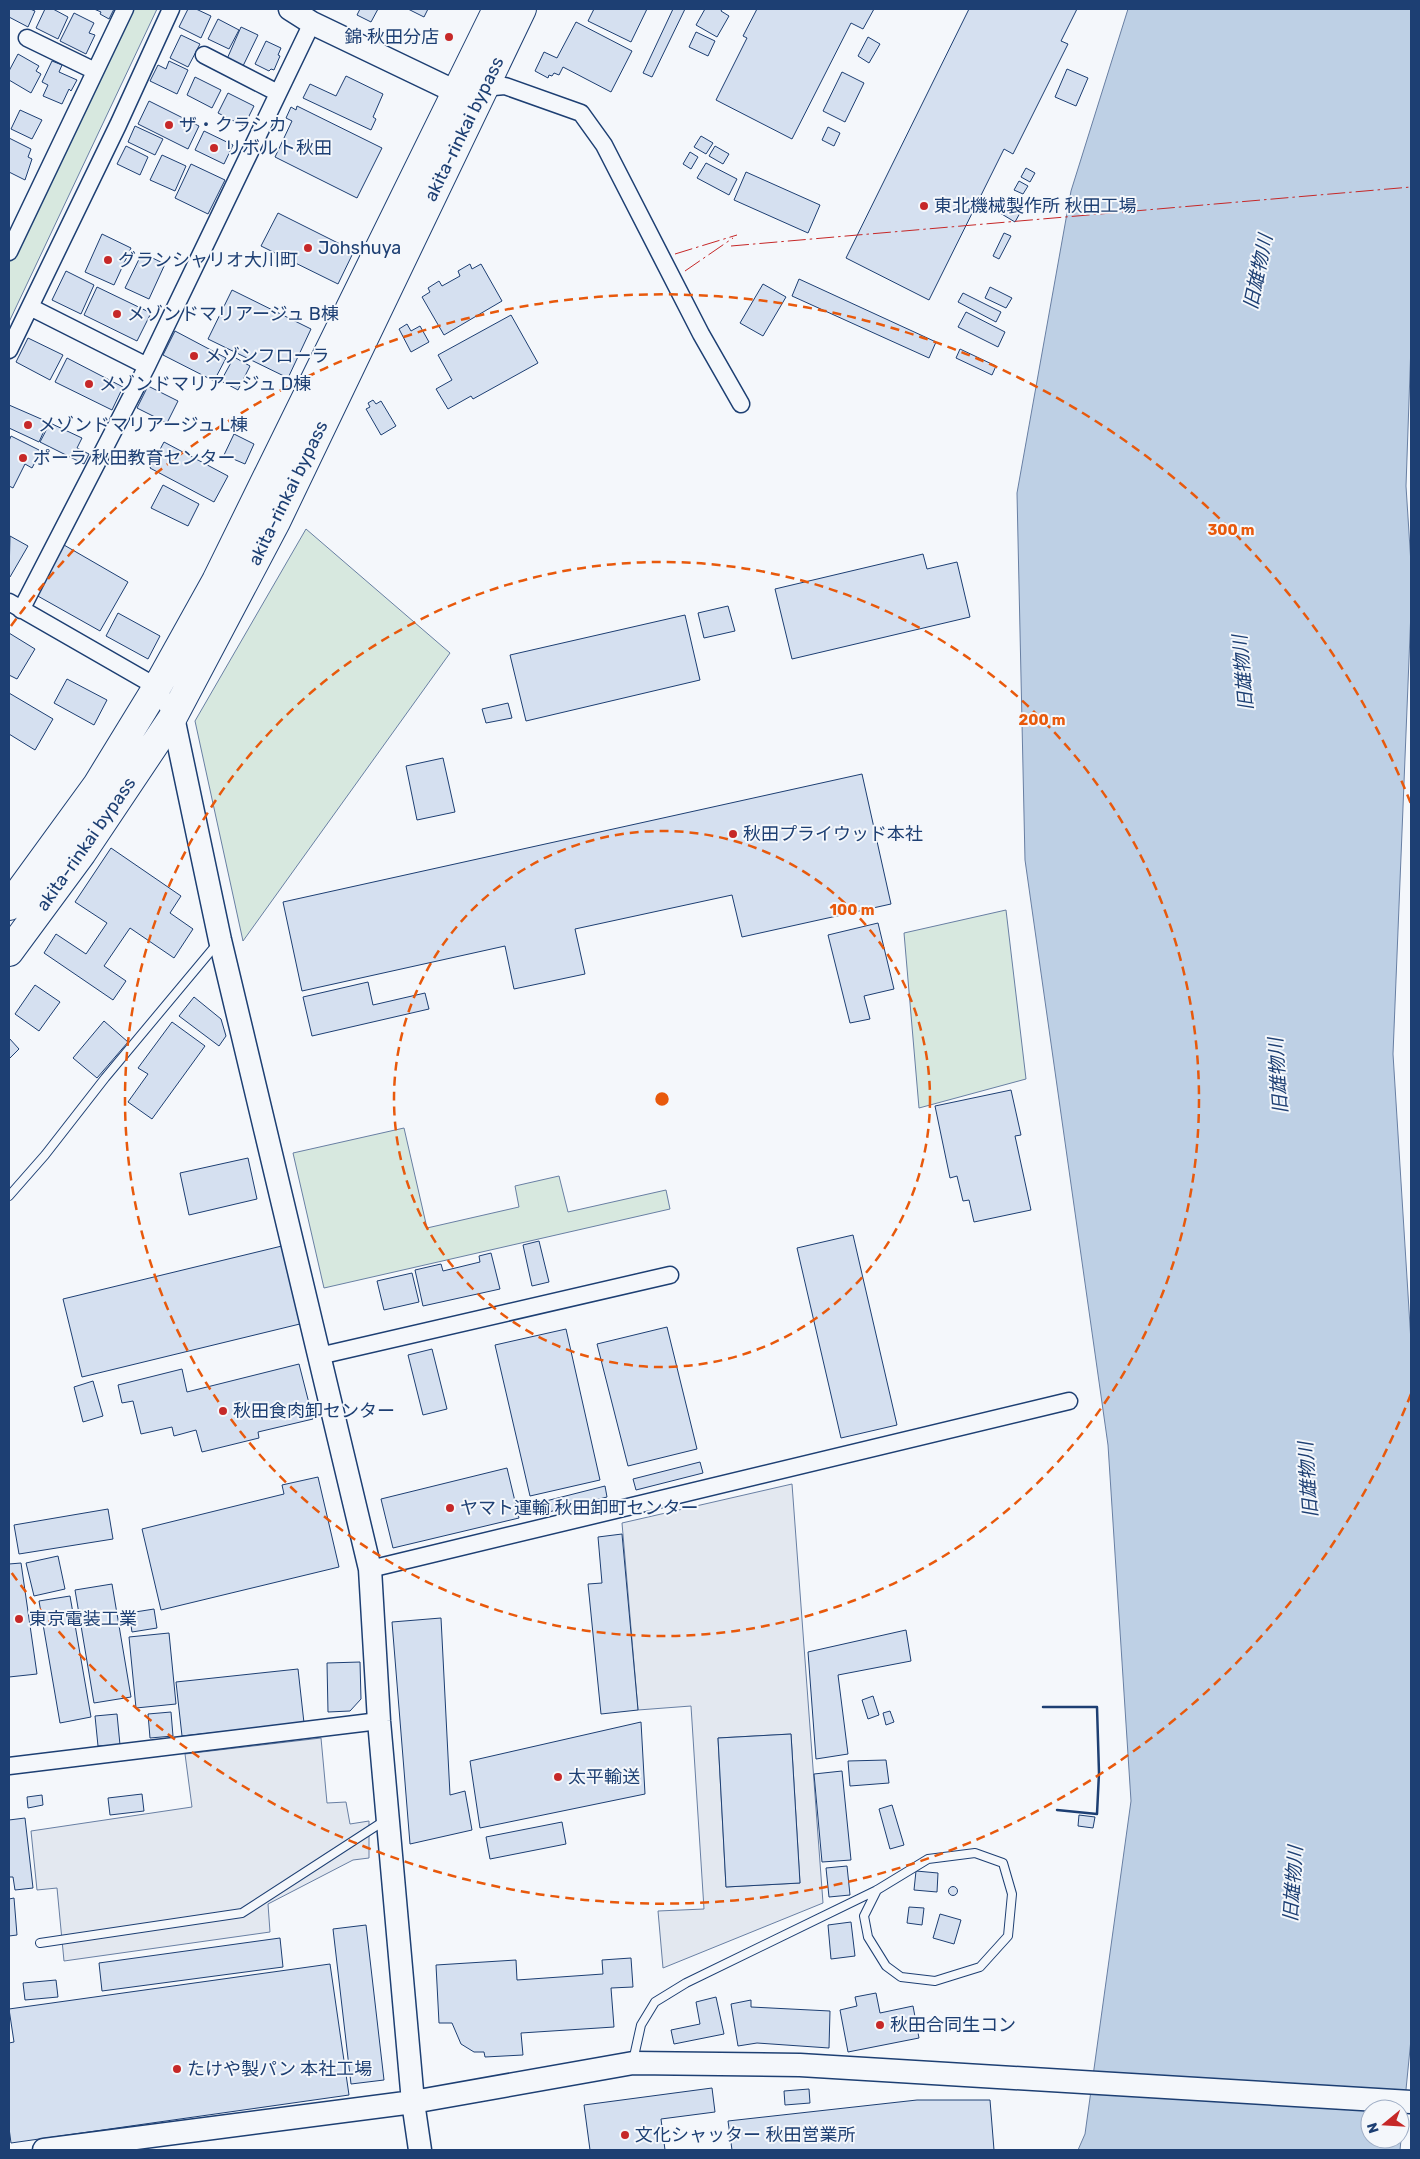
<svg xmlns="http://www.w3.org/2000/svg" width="1420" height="2159" viewBox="0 0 1420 2159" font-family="Rubik,'Noto Sans JP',sans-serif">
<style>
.green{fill:#d7e8df;stroke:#687fa3}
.parking{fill:#e3e8f0;stroke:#687fa3;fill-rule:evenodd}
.water{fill:#bed0e5;stroke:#687fa3;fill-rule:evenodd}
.building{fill:#d5e0f0;stroke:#1d3f73}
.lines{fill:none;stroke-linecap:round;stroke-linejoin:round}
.lane-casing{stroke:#1d3f73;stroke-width:10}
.street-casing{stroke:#1d3f73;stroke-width:19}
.secondary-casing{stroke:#1d3f73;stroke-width:25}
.highway-casing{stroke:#1d3f73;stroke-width:30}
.lane{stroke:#f4f7fb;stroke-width:8}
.street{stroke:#f4f7fb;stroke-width:16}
.secondary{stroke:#f4f7fb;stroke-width:22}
.highway{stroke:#f4f7fb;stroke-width:28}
.wall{stroke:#1d3f73;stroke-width:2.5}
.power{stroke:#c62828;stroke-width:1;stroke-dasharray:18 4 2.5 4;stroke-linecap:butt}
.ring{fill:none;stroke:#e8590c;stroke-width:2.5;stroke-dasharray:9 6}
.poi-dot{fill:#c62828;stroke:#f4f7fb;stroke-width:2}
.labels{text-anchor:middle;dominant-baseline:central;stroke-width:4;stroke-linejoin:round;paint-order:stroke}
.poi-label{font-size:18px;fill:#1d3f73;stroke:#f4f7fb;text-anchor:start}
.street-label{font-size:18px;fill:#1d3f73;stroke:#f4f7fb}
.water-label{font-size:19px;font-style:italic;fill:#1d3f73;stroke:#f4f7fb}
.centre{fill:#e8590c;stroke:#f4f7fb;stroke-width:2.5}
.ring-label{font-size:15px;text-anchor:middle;font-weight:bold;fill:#e8590c;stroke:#f4f7fb;stroke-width:4;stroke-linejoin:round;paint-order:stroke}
</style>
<rect width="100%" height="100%" fill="#f4f7fb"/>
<path class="green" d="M134,9H157L9,322V254Z
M306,529L450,653L243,941L195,721Z
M1006,910L1026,1079L919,1108L904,933Z
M404,1128L427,1228L519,1207L515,1186L559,1176L568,1212L666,1190L670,1209L324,1288L293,1153Z"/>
<path class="parking" d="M792,1484L823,1903L663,1968L658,1911L704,1909L691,1706L638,1710L622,1523ZM791,1734L800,1883L726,1887L718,1738Z
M321,1738L327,1803L346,1802L350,1824L369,1821V1858L353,1860L268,1904L270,1932L64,1961L57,1888L37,1890L31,1831L192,1807L185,1754Z"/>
<path class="water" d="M1128,9H1411V344L1406,486L1411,564V610L1393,1054L1411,1342V2039L1400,2150H1078L1085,2134L1131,1801L1108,1445L1025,860L1017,493L1071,191ZM1370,2109H1400V2139H1370Z"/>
<path class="building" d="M9,9H30L35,11L28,27L9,17Z
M45,9H53L68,17L58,39L36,28Z
M94,9H114L109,19L100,14L101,12Z
M188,9H196L211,16L201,38L179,27Z
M360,9H378L371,22L357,15Z
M408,9H428L424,17Z
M594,9H647L631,42L588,21Z
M673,9H685L652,77L643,73Z
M705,9H722L721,11L729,16L717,37L696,25Z
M757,9H874L863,29L851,23L792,139L716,100L747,38L743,36Z
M969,9H1077L1061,41L1068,44L1013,154L1004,149L929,300L846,258Z
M74,13L94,23L89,33L95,35L86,54L60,41Z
M218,19L239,30L229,49L208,39Z
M576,22L632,51L611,92L563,67L559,75L554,73L552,76L549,75L548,78L535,71L544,52L557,58Z
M241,27L258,35L243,66L227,59Z
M696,32L715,41L708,56L689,47Z
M181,35L200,44L188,67L170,58Z
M868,37L880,44L869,63L858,56Z
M266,41L281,48L278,55L280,56L274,70L271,69L269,71L255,64Z
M18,54L39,66L36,71L41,74L31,93L9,80V71Z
M52,61L62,65L59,72L77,80L71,91L69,89L62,104L43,96L48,85L42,82Z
M169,61L188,70L177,94L150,81L158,65L166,69Z
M1067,69L1088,78L1076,106L1055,97Z
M842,72L864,83L845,122L823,111Z
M346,76L383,94L373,117L376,119L371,130L303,98L310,84L336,96Z
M195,77L221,90L212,108L187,95Z
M228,93L254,106L244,126L218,113Z
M149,101L199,126L188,149L138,124Z
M297,106L382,148L357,198L275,157L292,121L286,118L291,107L296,110Z
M20,110L42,120L32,139L11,129Z
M135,126L163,139L155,155L128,142Z
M828,127L840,133L834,146L822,140Z
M204,131L233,145L224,164L195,150Z
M701,136L713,143L706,154L694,147Z
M9,138L31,149L28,157L32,159L25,180L9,172Z
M126,146L148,157L140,175L117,164Z
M715,146L729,154L723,164L709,156Z
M690,152L698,157L691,169L683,164Z
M162,155L186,166L175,191L150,180Z
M706,163L737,179L729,195L697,178Z
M191,164L225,180L208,214L175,198Z
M1026,168L1035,173L1030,182L1021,177Z
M746,172L820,205L808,233L734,200Z
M1019,181L1028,186L1023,194L1014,190Z
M1004,205L1020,213L1015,222L1000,213Z
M278,213L354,251L338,284L261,246Z
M1004,233L1011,236L999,259L993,256Z
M102,234L131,248L114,285L85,272Z
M142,253L165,264L149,299L125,288Z
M470,264L472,269L481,264L502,301L444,335L422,297L430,292L428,288L439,281L442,286L460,276L458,271Z
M66,271L94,285L81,314L52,300Z
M799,279L936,342L929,358L792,296Z
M763,284L786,297L763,336L740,323Z
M97,287L151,313L137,341L84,315Z
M990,287L1012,298L1006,308L985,298Z
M232,290L311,329L288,378L208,339Z
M963,293L1001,312L996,322L958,302Z
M966,312L1005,332L998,347L958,327Z
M511,315L538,363L473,399L471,396L448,409L436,389L452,380L438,355Z
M407,324L411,331L420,326L429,342L411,352L399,329Z
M175,331L226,358L214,381L163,355Z
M28,338L63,355L50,380L16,362Z
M960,349L996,366L992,375L956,358Z
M234,357L250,366L238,390L221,381Z
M67,358L123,387L112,410L55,382Z
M148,386L178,401L167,423L137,408Z
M373,400L376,404L381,401L396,426L381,435L366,409L370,407L368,403Z
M9,405L48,422L39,442L9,428Z
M50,423L82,438L77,448L89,454L84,464L40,442Z
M234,434L254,444L245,464L224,455Z
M11,436L41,451L32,468L25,464L13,488L9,486V441Z
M164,442L228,476L214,502L150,468Z
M163,485L199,504L188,526L151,508Z
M10,536L28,546L10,577L9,576Z
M64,545L128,582L100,631L36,595Z
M923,554L927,569L957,562L970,617L792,659L775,589Z
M728,606L735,631L704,638L698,613Z
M118,613L160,636L148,659L106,636Z
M685,615L700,680L526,721L510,655Z
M9,633L35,649L17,679L9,675Z
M67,679L107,700L94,725L54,703Z
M9,693L53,719L35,750L9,734Z
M508,703L512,718L486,723L482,709Z
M443,758L455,812L417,820L406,766Z
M862,774L891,904L742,937L732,895L575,929L585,974L514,989L505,946L302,991L283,902Z
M111,848L181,896L170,913L193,929L174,958L130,928L104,966L126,981L113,1000L44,953L56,934L86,954L107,923L75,902Z
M878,923L894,989L864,996L870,1019L850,1023L828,935Z
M368,982L373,1005L425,993L429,1009L312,1036L303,997Z
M35,985L60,1002L39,1031L15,1014Z
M194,997L221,1019L226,1036L219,1046L179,1016Z
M104,1021L128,1042L97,1078L73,1058Z
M172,1022L205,1046L152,1119L128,1102L148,1074L138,1068Z
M9,1038L19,1049L9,1059Z
M1011,1090L1021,1135L1015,1136L1031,1210L974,1222L969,1200L963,1201L957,1176L950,1178L935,1106Z
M248,1158L257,1199L189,1215L180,1173Z
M853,1235L897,1425L841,1438L797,1248Z
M539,1241L549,1282L532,1286L523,1245Z
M286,1245L304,1323L82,1377L63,1299Z
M491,1253L500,1289L423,1306L415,1270L441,1264L443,1271L480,1262L479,1256Z
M412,1273L419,1302L384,1310L377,1281Z
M667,1327L697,1449L628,1466L597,1344Z
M566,1329L600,1480L530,1496L495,1345Z
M432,1349L447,1409L423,1415L408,1355Z
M299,1364L313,1419L258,1432L259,1438L202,1452L196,1430L174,1436L172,1427L141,1434L133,1401L122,1403L118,1385L182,1369L187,1392Z
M93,1381L103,1416L83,1422L74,1387Z
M700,1462L703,1473L636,1490L633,1479Z
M507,1468L519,1518L393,1548L381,1499Z
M318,1477L339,1567L161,1610L142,1529L284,1494L282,1485Z
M605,1486L607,1497L541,1514L538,1503Z
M108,1509L113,1539L19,1554L14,1525Z
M622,1534L638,1710L601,1714L588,1584L602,1583L598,1537Z
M58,1556L65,1589L34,1596L26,1563Z
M21,1563L37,1674L9,1677V1564Z
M112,1584L131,1697L94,1703L75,1590Z
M70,1596L91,1717L60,1723L39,1601Z
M154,1609L157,1628L132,1632L129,1613Z
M441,1618L450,1795L465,1791L472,1830L410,1844L392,1622Z
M906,1630L911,1661L838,1675L848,1754L816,1759L808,1652Z
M169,1633L176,1704L136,1708L129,1637Z
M360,1662L361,1699L350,1711L328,1712L327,1663Z
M298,1669L304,1723L182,1736L176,1682Z
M873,1696L879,1715L868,1719L862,1700Z
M890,1711L894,1722L886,1725L883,1713Z
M171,1712L173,1736L150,1738L148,1714Z
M117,1714L120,1745L98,1746L95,1716Z
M641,1722L645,1794L480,1828L470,1761Z
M791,1734L800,1883L726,1887L718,1738Z
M886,1760L889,1783L850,1786L848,1761Z
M842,1771L851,1860L822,1862L814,1774Z
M142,1794L144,1811L110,1815L108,1798Z
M42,1795L43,1805L28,1808L27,1797Z
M892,1805L904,1845L890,1849L879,1809Z
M1079,1815L1095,1817L1093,1828L1078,1826Z
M25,1818L33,1888L15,1890L13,1877H9V1820Z
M562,1822L566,1844L490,1859L486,1837Z
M847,1866L850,1895L829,1897L826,1868Z
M916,1871L938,1873L937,1892L914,1890Z
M948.5 1891a4.5 4.5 0 1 1 9 0a4.5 4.5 0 1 1-9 0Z
M14,1898L17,1935L9,1936V1899Z
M909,1907L924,1908L922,1925L907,1923Z
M940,1914L961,1920L954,1944L933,1938Z
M851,1922L855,1956L831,1959L828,1925Z
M366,1925L384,2080L351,2084L333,1929Z
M280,1938L283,1967L102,1991L99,1963Z
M631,1958L633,1987L611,1988L614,2027L521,2033L523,2055L485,2057L484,2052H474L461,2044L452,2023H439L436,1965L516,1960L517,1980L603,1974L602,1960Z
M330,1964L349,2095L11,2143L9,2128V2043L14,2042L9,2009Z
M56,1980L58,1997L25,2000L23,1983Z
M876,1993L880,2013L913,2006L919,2038L848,2052L840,2010L857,2006L855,1997Z
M716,1997L724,2034L674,2044L671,2030L700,2024L696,2002Z
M751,2000V2007L830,2011L829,2048L757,2043L738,2046L731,2004Z
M712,2088L715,2112L661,2119L665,2150H590L584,2105Z
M809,2089L810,2103L785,2105L784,2091Z
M917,2100H990L994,2150H732L728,2121Z"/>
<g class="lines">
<defs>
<path id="lane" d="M9,1196L45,1155L105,1078L216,945
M40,1943L242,1913L384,1821
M633,2061L641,2025L655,2002L686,1983L877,1890L928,1859L975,1853L1003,1863L1012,1894L1008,1936L980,1967L935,1981L901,1977L886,1966L868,1937L864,1916L877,1890"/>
<path id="street" d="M27,38L95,71
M204,55L278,93
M482,88L505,86L581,113L604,145L701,334L741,404
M9,252L125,9
M30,307L147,366
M9,350L118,125L171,9
M9,602L157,687L173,717
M21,610L147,366L312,23
M319,1356L670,1275
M370,1569L1069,1401
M9,1766L379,1721"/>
<path id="secondary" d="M290,9L312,23L456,92L471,90
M173,717L220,940L370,1569L379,1721L413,2102L420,2150
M44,2150L413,2102L633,2063L800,2065L1411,2102"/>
<path id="highway" d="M9,906L97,785L157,687L216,581L497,9
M9,952L82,853L173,717L276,522L522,9"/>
</defs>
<use href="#lane" class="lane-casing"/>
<use href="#street" class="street-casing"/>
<use href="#secondary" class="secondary-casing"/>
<use href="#highway" class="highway-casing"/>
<use href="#lane" class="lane"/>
<use href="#street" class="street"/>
<use href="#secondary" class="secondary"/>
<use href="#highway" class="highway"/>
<path class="wall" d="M1043,1707H1097L1099,1773L1097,1814L1057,1810"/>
<path class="power" d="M731,246L1411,187
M675,254L737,235
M685,271L733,238"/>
</g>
<g class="ring">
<circle cx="662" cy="1099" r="268"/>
<circle cx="662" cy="1099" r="537"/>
<path d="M1411 1394A805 805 0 0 1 11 1572M11 626A805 805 0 0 1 1411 804"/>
</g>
<g class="poi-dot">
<circle cx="449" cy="37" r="5"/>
<circle cx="169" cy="125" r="5"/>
<circle cx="214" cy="148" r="5"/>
<circle cx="924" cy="206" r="5"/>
<circle cx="308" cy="248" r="5"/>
<circle cx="108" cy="260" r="5"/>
<circle cx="117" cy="314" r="5"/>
<circle cx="194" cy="356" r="5"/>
<circle cx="89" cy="384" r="5"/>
<circle cx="28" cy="425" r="5"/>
<circle cx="23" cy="458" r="5"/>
<circle cx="733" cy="834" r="5"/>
<circle cx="223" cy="1411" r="5"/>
<circle cx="450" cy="1508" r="5"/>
<circle cx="19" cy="1619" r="5"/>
<circle cx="558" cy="1777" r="5"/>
<circle cx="880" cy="2025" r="5"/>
<circle cx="177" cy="2069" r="5"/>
<circle cx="625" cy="2135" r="5"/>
</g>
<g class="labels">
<g class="poi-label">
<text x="439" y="37" text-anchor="end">錦 秋田分店</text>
<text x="179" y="125">ザ・クラシカ</text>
<text x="224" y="148">リボルト秋田</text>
<text x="934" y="206">東北機械製作所 秋田工場</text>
<text x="318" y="248">Johshuya</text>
<text x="118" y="260">グランシャリオ大川町</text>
<text x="127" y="314">メゾンドマリアージュ B棟</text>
<text x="204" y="356">メゾンフローラ</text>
<text x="99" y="384">メゾンドマリアージュ D棟</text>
<text x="38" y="425">メゾンドマリアージュ L棟</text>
<text x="33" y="458">ポーラ 秋田教育センター</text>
<text x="743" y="834">秋田プライウッド本社</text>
<text x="233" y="1411">秋田食肉卸センター</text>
<text x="460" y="1508">ヤマト運輸 秋田卸町センター</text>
<text x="29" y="1619">東京電装工業</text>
<text x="568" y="1777">太平輸送</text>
<text x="890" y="2025">秋田合同生コン</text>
<text x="187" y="2069">たけや製パン 本社工場</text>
<text x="635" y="2135">文化シャッター 秋田営業所</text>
</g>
<g class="street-label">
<text transform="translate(464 129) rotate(-64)">akita-rinkai bypass</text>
<text transform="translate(288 493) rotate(-64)">akita-rinkai bypass</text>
<text transform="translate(86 844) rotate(-55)">akita-rinkai bypass</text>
</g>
<g class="water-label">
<text transform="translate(1258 272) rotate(-78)">旧雄物川</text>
<text transform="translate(1243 673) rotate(-95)">旧雄物川</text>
<text transform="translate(1278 1076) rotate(-94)">旧雄物川</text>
<text transform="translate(1308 1480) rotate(-94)">旧雄物川</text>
<text transform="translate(1293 1884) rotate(-86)">旧雄物川</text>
</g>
</g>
<circle cx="662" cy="1099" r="8" class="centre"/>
<g class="ring-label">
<text x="1231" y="535">300 m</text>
<text x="1042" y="725">200 m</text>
<text x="852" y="915">100 m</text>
</g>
<rect width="1420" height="2159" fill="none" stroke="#1d3f73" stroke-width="20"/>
<g transform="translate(1385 2124) rotate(252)"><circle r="24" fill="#f4f7fb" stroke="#9eadc5"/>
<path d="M0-4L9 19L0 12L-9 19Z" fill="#c62828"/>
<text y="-8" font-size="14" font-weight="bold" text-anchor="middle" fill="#1d3f73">N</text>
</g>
</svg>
